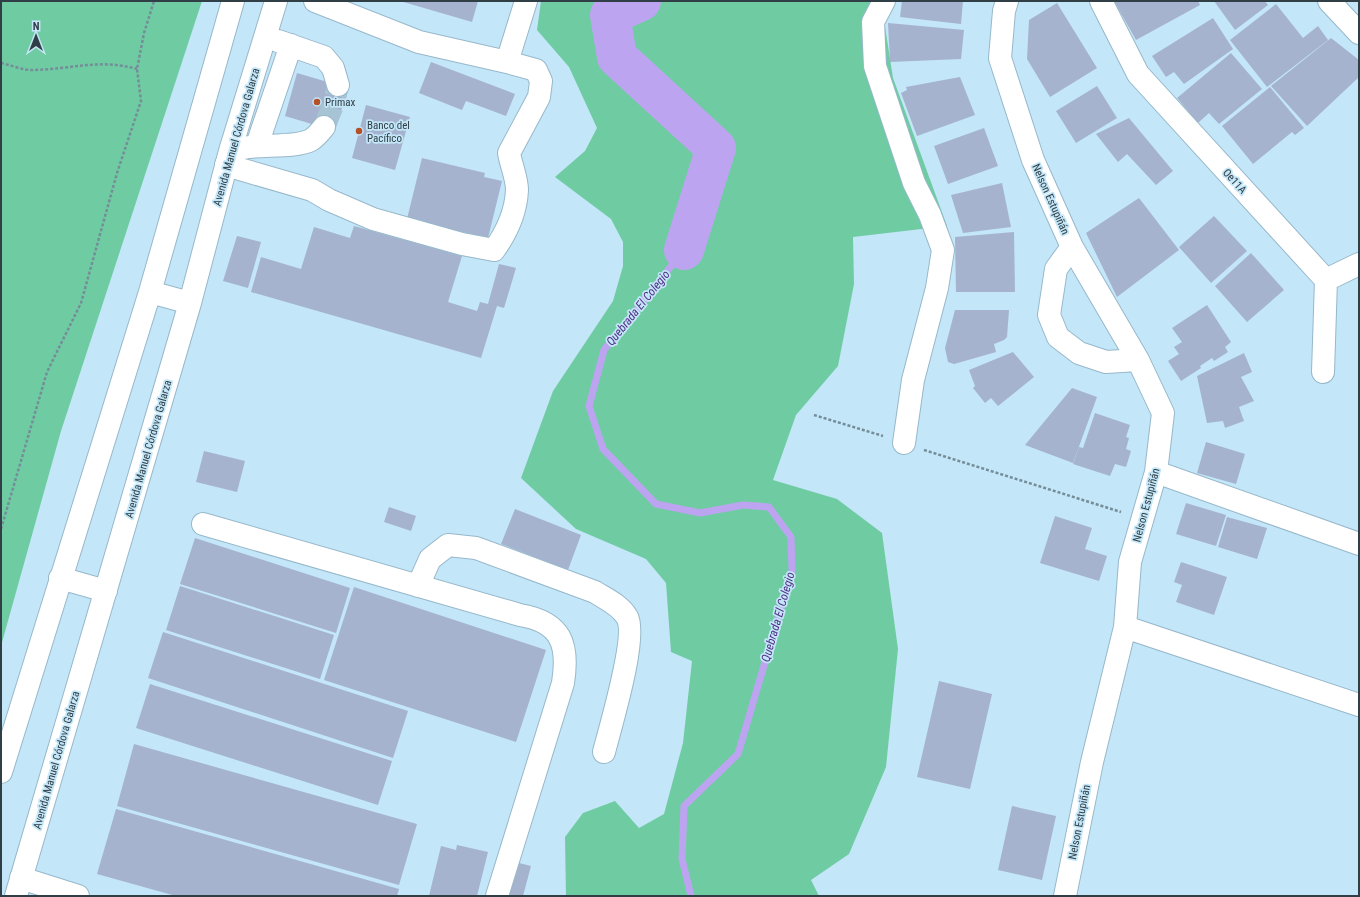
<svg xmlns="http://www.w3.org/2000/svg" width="1360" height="897" font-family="'Roboto Condensed',sans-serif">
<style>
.green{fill:#6fcca2}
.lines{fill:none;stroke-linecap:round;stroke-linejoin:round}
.stream{stroke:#bda4f1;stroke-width:7}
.river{stroke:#bda4f1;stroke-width:40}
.building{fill:#a5b3cf}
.minor-tunnel{stroke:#a6c4d4;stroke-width:22;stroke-dasharray:22 11;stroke-linecap:butt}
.minor-casing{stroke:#97b8ca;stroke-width:24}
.major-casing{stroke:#97b8ca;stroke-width:24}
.path{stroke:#758d99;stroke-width:2.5;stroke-dasharray:3 2;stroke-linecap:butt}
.minor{stroke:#fff;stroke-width:22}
.major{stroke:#fff;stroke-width:22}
.poi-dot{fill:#b65027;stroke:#c3e6f8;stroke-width:1.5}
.labels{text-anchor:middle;stroke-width:3.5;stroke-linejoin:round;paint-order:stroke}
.poi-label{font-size:11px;fill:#303e45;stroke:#c3e6f8;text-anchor:start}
.street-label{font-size:11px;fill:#303e45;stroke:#c3e6f8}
.water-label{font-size:12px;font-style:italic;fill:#512d85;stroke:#c3e6f8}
</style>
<rect width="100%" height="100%" fill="#c3e6f8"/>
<path class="green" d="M1,1H202L61,431L1,646Z
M541,1H881L893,78L947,226L853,237L854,284L838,366L796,415L773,480L837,499L882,533L898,649L886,767L849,854L811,880L819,896H566L565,837L583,813L615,801L639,828L664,814L683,743L692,661L671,652L666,583L646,559L576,529L521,478L553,391L613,301L623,266V242L611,219L555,177L585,151L597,128L569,67L537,30Z"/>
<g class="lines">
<path class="stream" d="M684,250L604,350L589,406L603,449L656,504L700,513L743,505L769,507L791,537L792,570L738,754L684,806L682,859L691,896"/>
<path class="river" d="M641,1L610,15L617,57L716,148L684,250"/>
</g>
<path class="building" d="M400,1H478L472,22Z
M902,1H963L961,24L900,17Z
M1114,1H1198L1200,5L1136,40Z
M1214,1H1265L1268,5L1235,30Z
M1057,3L1097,68L1050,97L1027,59L1029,20Z
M1276,4L1303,38L1318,26L1328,40L1267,87L1230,40Z
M1213,18L1233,49L1184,84L1174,72L1166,77L1152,56Z
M888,23L964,30L961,59L890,62Z
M1331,38L1359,60V77L1307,126L1271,86Z
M1231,53L1262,89L1219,124L1209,113L1198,123L1177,98Z
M431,62L515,94L506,116L466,101L462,110L419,93Z
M297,73L348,88L335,131L285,116Z
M960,77L975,115L917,136L901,93L907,90L906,87Z
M1097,86L1117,118L1076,143L1056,111Z
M1270,87L1304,128L1295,135L1292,132L1253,164L1222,126Z
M366,105L410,117L395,170L352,158Z
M1129,118L1173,171L1156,185L1127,154L1118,162L1096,134Z
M984,128L998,166L948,184L934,146Z
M422,158L485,173L484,177L502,181L488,238L407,219Z
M1002,183L1011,227L963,233L951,195Z
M1139,198L1179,250L1117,297L1086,233Z
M1214,216L1247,251L1211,283L1179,247Z
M354,226L462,256L448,302L477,311L480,302L488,304L499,264L516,268L504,308L497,306L481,358L251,292L261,257L301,269L314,227L350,238Z
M1014,232L1015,292H956L955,237Z
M237,236L261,242L248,288L223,281Z
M1251,253L1284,290L1247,322L1215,286Z
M1207,305L1231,342L1225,347L1228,352L1214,361L1212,358L1200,366L1201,368L1181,381L1168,361L1179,354L1174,347L1182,342L1172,328Z
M955,310H1009L1007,337L1004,340L994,344L996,352L954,364L948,362L945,348Z
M1013,352L1034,377L998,406L991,398L985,403L973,388L975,386L969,370Z
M1244,353L1252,372L1241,377L1254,401L1239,407L1244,421L1225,428L1223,421L1207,423L1197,376Z
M1072,388L1097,397L1073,463L1025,445Z
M1095,413L1130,425L1126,437L1129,438L1126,449L1131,451L1126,467L1115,464L1110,476L1073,464L1079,447L1083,448Z
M1206,442L1245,454L1236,484L1197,473Z
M204,451L245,461L237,492L196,482Z
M1186,503L1226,515L1216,546L1176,534Z
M389,507L416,516L411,531L384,522Z
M515,509L581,535L568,570L501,544Z
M1055,516L1092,528L1085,549L1107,556L1099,581L1040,563Z
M1227,517L1267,528L1257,559L1218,547Z
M195,538L350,588L336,633L180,584Z
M1181,562L1227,577L1214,615L1176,602L1182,585L1174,582Z
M180,586L334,635L320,679L166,630Z
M354,587L546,650L516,742L324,680Z
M163,632L408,711L393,758L148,678Z
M939,681L992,694L970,789L917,777Z
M150,684L392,761L378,805L136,728Z
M134,744L417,824L399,885L117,806Z
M1012,806L1056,816L1042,880L998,870Z
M116,809L399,889L397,896H176L97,874Z
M457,845L488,852L477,896H429L441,846L456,850Z
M511,861L531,866L523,896H503Z"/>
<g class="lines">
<path class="minor-tunnel" d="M324,127L334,103L338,85"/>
<defs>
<path id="minor" d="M884,1L873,22L875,66L914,183L930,215L943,250L937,288L913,380L904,443
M1007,1L1004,11L1000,58L1033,160L1072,247L1138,360L1163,413L1156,472L1130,562L1125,627L1092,762L1065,896
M1101,1L1138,74L1326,280L1323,372
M1329,1L1359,33
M278,41L324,57L333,68L338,85
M507,62L526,1
M257,145L291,45
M243,148C261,144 296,148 311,140C316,137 320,132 324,127
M226,165L312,190L329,200L373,219L462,244L494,250C507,232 516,212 517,190C517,178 511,165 509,153L539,97L541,81L536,70L507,62L419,42L315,1
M1072,247L1056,269L1049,315L1058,337L1079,353L1106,362L1138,360
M1326,280L1359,264
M1156,472L1359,544
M203,524L520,615C562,622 569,645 563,683L497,896
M418,586L430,559L448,545L476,548L595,592C606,599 620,605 627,617C638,636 610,728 604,752
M1125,627L1359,705
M21,878L78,896"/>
<path id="major" d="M150,292L190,303
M60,578L106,591
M1,772L150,292L233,1
M16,896L190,303L230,151L276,1"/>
</defs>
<use href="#minor" class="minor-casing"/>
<use href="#major" class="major-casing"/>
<path class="path" d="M1,63C11,65 22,70 31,70C69,70 99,58 137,69
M814,415L883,436
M924,450L1121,512
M1,529L47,372L81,303L117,173L141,101L137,69L144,33L154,1"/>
<use href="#minor" class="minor"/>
<use href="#major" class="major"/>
</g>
<g class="poi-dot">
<circle cx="317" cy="102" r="4"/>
<circle cx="359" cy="131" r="4"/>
</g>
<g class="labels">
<g class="poi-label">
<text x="325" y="106">Primax</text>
<text x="367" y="129">Banco del<tspan x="367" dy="13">Pacífico</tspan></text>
</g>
<g class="street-label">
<text transform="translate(236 137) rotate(-74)" y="4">Avenida Manuel Córdova Galarza</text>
<text transform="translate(1235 181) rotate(48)" y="4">Oe11A</text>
<text transform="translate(1051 199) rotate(66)" y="4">Nelson Estupiñán</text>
<text transform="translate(148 449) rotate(-74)" y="4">Avenida Manuel Córdova Galarza</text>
<text transform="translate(1146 505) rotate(-75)" y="4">Nelson Estupiñán</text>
<text transform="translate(56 760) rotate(-74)" y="4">Avenida Manuel Córdova Galarza</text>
<text transform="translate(1079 822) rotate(-79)" y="4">Nelson Estupiñán</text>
</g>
<g class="water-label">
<text transform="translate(638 308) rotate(-51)" y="4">Quebrada El Colegio</text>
<text transform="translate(778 617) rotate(-74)" y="4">Quebrada El Colegio</text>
</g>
</g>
<rect width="1360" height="897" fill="none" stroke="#303e45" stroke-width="4"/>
<g transform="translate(36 36)" stroke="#c3e6f8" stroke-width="3" paint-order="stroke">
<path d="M0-3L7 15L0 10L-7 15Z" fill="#303e45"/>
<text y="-6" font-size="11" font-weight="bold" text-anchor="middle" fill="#303e45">N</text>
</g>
</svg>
